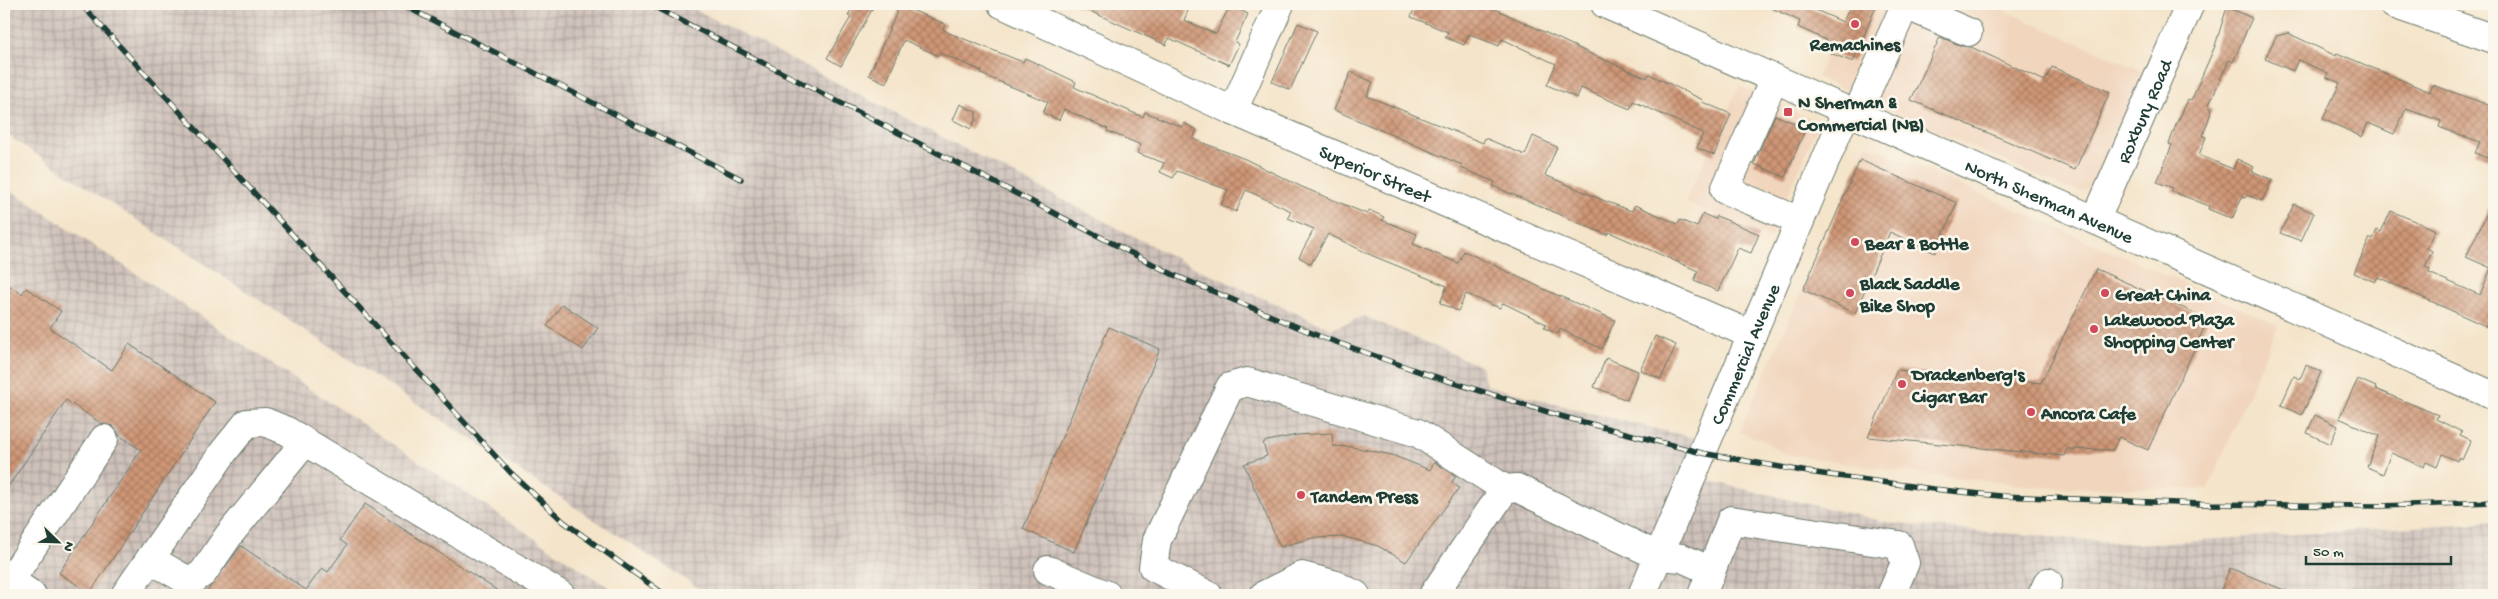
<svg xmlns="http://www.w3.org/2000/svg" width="2498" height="599" font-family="'Gochi Hand',sans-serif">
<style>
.built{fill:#f1d5bd}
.industrial{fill:url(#industrial-grid)}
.building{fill:url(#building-cross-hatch)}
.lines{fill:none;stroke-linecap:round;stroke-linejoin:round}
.minor-casing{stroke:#6a7768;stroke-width:30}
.major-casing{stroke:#6a7768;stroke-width:30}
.minor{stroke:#fff;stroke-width:28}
.major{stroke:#fff;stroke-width:28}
.rail-casing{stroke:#1f3d34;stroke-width:5.5}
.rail{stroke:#fbf7ec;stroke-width:4;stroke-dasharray:11;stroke-linecap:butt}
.poi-dot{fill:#d1495b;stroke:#fbf7ec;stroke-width:2}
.labels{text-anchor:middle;stroke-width:5;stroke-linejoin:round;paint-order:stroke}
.poi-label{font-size:19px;font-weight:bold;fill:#1f3d34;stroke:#fbf7ec;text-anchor:start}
.street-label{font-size:19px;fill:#1f3d34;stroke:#fbf7ec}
</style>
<defs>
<pattern id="industrial-grid" width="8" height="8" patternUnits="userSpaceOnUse" patternTransform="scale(1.25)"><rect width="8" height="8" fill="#cec1ba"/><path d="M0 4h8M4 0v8" fill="none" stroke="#a79e98"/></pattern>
<pattern id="building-cross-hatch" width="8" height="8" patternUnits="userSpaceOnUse" patternTransform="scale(1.25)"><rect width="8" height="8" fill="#cf9676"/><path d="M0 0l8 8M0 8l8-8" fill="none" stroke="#a77c62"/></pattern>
</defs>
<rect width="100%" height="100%" fill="#fbf7ec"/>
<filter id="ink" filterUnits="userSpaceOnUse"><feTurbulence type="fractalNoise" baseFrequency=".02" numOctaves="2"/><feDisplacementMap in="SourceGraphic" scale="10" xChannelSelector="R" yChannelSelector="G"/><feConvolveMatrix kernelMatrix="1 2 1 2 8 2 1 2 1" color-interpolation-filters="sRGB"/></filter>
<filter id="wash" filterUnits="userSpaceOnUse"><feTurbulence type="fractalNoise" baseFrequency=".0096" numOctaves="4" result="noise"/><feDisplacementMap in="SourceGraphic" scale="20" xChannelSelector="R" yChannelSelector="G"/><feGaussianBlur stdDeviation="1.12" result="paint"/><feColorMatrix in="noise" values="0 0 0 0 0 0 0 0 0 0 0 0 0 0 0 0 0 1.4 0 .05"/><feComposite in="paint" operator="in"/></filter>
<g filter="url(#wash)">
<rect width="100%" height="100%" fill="#f4e4c9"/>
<path class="built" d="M1847,4H1989L2144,72L2095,182L2091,187L2080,191L2065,188L1817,77Z
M1739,86L1810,119L1817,127L1770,237L1685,202Z
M1867,144L2278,325L2208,489L2044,487L1895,471L1785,454L1763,440L1739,432Z"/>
<path class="industrial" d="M4,4H685L1187,264L1332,329L1364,316L1481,366L1486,385L1582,411L1707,441L1692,477L1895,524L2136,544L2494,522V595H709L4,133Z
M4,186L620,595H32L4,576Z"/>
<g id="blocks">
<path class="building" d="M854,4H875L841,66L827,58L851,17L848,16Z
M1074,4H1191L1184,20L1216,34L1230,5L1248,14L1235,42L1239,44L1229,65L1169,38L1166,45Z
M1416,4H1485L1593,55L1647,78L1649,74L1703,100L1702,102L1731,114L1714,155L1697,148L1703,133L1633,101L1630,109L1581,88L1577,98L1547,85L1556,64L1502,39L1499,46L1469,34L1464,45L1445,37L1448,32L1411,17Z
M1762,4H1802L1843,22L1851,4H1877L1853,62L1830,53L1834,44L1798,27L1800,21Z
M900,5L945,24L943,29L949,33L1023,62L1025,58L1076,82L1074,87L1143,117L1145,112L1182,127L1184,123L1197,130L1193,139L1245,159L1302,187L1367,214L1369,210L1384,217L1382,220L1417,234L1413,244L1458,263L1464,251L1550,292L1615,320L1602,349L1560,329L1558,334L1544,328L1546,324L1503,303L1500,308L1466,294L1458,311L1440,303L1447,286L1373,256L1328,234L1311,264L1299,257L1314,229L1288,218L1291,211L1246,190L1236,212L1221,205L1228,190L1177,171L1173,178L1160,172L1164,163L1137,153L1141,145L1107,131L1108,129L1064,109L1059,120L1043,113L1048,102L981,74L982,71L940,53L939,56L904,40L886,83L869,75Z
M2227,7L2252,18L2233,62L2229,60L2208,107L2212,109L2203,136L2206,137L2199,155L2233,169L2237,159L2254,167L2252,171L2272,180L2262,201L2247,195L2245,198L2242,197L2232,219L2208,209L2209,206L2171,191L2173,188L2157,182L2172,145L2169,144L2176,125L2188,100L2191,101L2215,46Z
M1298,23L1317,31L1290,90L1272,82Z
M2288,33L2336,56L2337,53L2430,92L2433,85L2494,107V161L2475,153L2480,142L2439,127L2441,121L2406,109L2394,134L2368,123L2362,137L2323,119L2340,83L2326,77L2328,73L2298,60L2293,71L2265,59L2276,36Z
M1940,37L1962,46L1971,47L2045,81L2052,67L2110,92L2075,170L1911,100Z
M1351,72L1373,82L1367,96L1483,143L1485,138L1525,155L1533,136L1557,147L1545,175L1605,201L1632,211L1635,205L1678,224L1680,220L1697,227L1703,214L1715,219L1716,216L1724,219L1759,234L1751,253L1738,248L1718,291L1694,281L1698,271L1609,232L1607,235L1493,186L1495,182L1461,168L1462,165L1334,110Z
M960,104L976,112V118L971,129L953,120Z
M1775,115L1806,128L1785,177L1754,164Z
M1860,160L1957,203L1935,253L1890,232L1855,313L1803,290Z
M2494,198V330L2378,277L2375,282L2354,273L2370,238L2373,239L2377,230L2381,232L2391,211L2436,230L2427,248L2432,251L2425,267L2430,269L2429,273L2480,295L2491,268L2466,257Z
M2294,204L2314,213L2301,241L2280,233Z
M2096,269L2208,319L2148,450L2119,437L2113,450L2067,449L2064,456L1868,437L1897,370L2041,383Z
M4,282L22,294L26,288L61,311L50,328L112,370L129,344L215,402L90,593L59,573L141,450L119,435L113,426L102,424L66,400L4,493Z
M562,304L598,328L583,350L547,326Z
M1109,327L1160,349L1074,552L1023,529Z
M1655,336L1676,345L1661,379L1640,370Z
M1606,358L1638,371L1627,400L1594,387Z
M2306,365L2321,372L2302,415L2281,405L2294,376L2300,379Z
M2358,379L2376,387L2375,389L2438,415L2436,419L2462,432L2460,435L2471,440L2462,460L2458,458L2457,461L2442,454L2437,467L2426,462L2424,467L2391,453L2383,474L2367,467L2379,436L2339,418Z
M2315,415L2338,426L2330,444L2307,433Z
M1332,433L1333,446L1353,447L1392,455L1430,470L1434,462L1456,476L1452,482L1459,488L1406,562L1378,546L1345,537L1312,538L1280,547L1244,464L1267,456L1263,443L1267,441L1297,435Z
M365,504L504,595H204L241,546L306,590L322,568L328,572L347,545L340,540Z
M2230,568L2296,595H2219Z"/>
</g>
</g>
<g filter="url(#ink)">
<use href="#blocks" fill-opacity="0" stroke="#6a7768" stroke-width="1"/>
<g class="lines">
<defs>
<g id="minor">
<path id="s1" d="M1002,4L1233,111L1752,335"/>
<path id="s2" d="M1605,4L2494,396"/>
<path d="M2393,4L2494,39"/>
<path d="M1774,79L1725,190L1800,221"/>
<path d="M1233,111L1280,4"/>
<path d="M1856,116L1905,5L1968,32"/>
<path id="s3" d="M2096,219L2190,4"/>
<path d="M150,559L190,582L203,573L229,535L305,442"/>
<path d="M1048,570L1107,595"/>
<path d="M10,581L104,439"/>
<path d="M125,595L225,450L247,423L265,422L287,431L561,595"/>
<path d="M1208,595L1153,567L1157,540L1230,387L1247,382L1418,433L1505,489L1517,488L1658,556L1682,558L1711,571"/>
<path d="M1264,595L1302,576L1333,584L1356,595"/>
<path d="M1433,595L1505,489"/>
<path id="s4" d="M1642,595L1846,112"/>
<path d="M1702,595L1731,520L1899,545L1905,563L1891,595"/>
<path d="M2042,595L2048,582"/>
</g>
<path id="major" d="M4,576L32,595"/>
</defs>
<use href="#minor" class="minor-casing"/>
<use href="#major" class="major-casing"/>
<use href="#minor" class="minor"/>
<use href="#major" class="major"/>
<defs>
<path id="rail" d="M81,4L510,472L564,522L665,595
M401,4L741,179
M649,4L1174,275L1319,336L1423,373L1564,417L1702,453L1808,472L1933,489L2000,496L2202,504L2380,506L2494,502"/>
</defs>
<use href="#rail" class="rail-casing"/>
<use href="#rail" class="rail"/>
</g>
</g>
<g class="poi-dot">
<circle cx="1855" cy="24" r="5"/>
<rect x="1783" y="107" width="10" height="10" rx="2.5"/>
<circle cx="1855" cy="242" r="5"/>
<circle cx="1850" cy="293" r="5"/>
<circle cx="2105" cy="293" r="5"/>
<circle cx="2094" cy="329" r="5"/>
<circle cx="1902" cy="384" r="5"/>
<circle cx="2031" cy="412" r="5"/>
<circle cx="1301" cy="495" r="5"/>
</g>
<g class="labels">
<g class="poi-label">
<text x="1855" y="50" text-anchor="middle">Remachines</text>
<text x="1798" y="108">N Sherman &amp;<tspan x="1798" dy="22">Commercial (NB)</tspan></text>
<text x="1865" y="249">Bear &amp; Bottle</text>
<text x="1860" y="289">Black Saddle<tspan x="1860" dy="22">Bike Shop</tspan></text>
<text x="2115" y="300">Great China</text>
<text x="2104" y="325">Lakewood Plaza<tspan x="2104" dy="22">Shopping Center</tspan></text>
<text x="1912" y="380">Drackenberg's<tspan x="1912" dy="22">Cigar Bar</tspan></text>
<text x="2041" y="419">Ancora Cafe</text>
<text x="1311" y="502">Tandem Press</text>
</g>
<g class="street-label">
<text dy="7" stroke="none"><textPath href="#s3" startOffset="118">Roxbury Road</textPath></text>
<text dy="7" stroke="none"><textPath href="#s1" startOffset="410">Superior Street</textPath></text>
<text dy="7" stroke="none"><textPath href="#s2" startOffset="486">North Sherman Avenue</textPath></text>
<text dy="7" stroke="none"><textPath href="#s4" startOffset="262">Commercial Avenue</textPath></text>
</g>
</g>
<rect width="2498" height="599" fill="none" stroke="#fbf7ec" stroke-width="20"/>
<g transform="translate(58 542) rotate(113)" stroke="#fbf7ec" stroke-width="4" paint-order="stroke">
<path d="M0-4L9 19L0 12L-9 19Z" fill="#1f3d34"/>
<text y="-8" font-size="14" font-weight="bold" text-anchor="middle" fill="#1f3d34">N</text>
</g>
<path d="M2306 556v8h145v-8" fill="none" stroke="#1f3d34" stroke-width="2.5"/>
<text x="2313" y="556" font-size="15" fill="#1f3d34" stroke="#fbf7ec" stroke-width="4" paint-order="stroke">50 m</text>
</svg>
